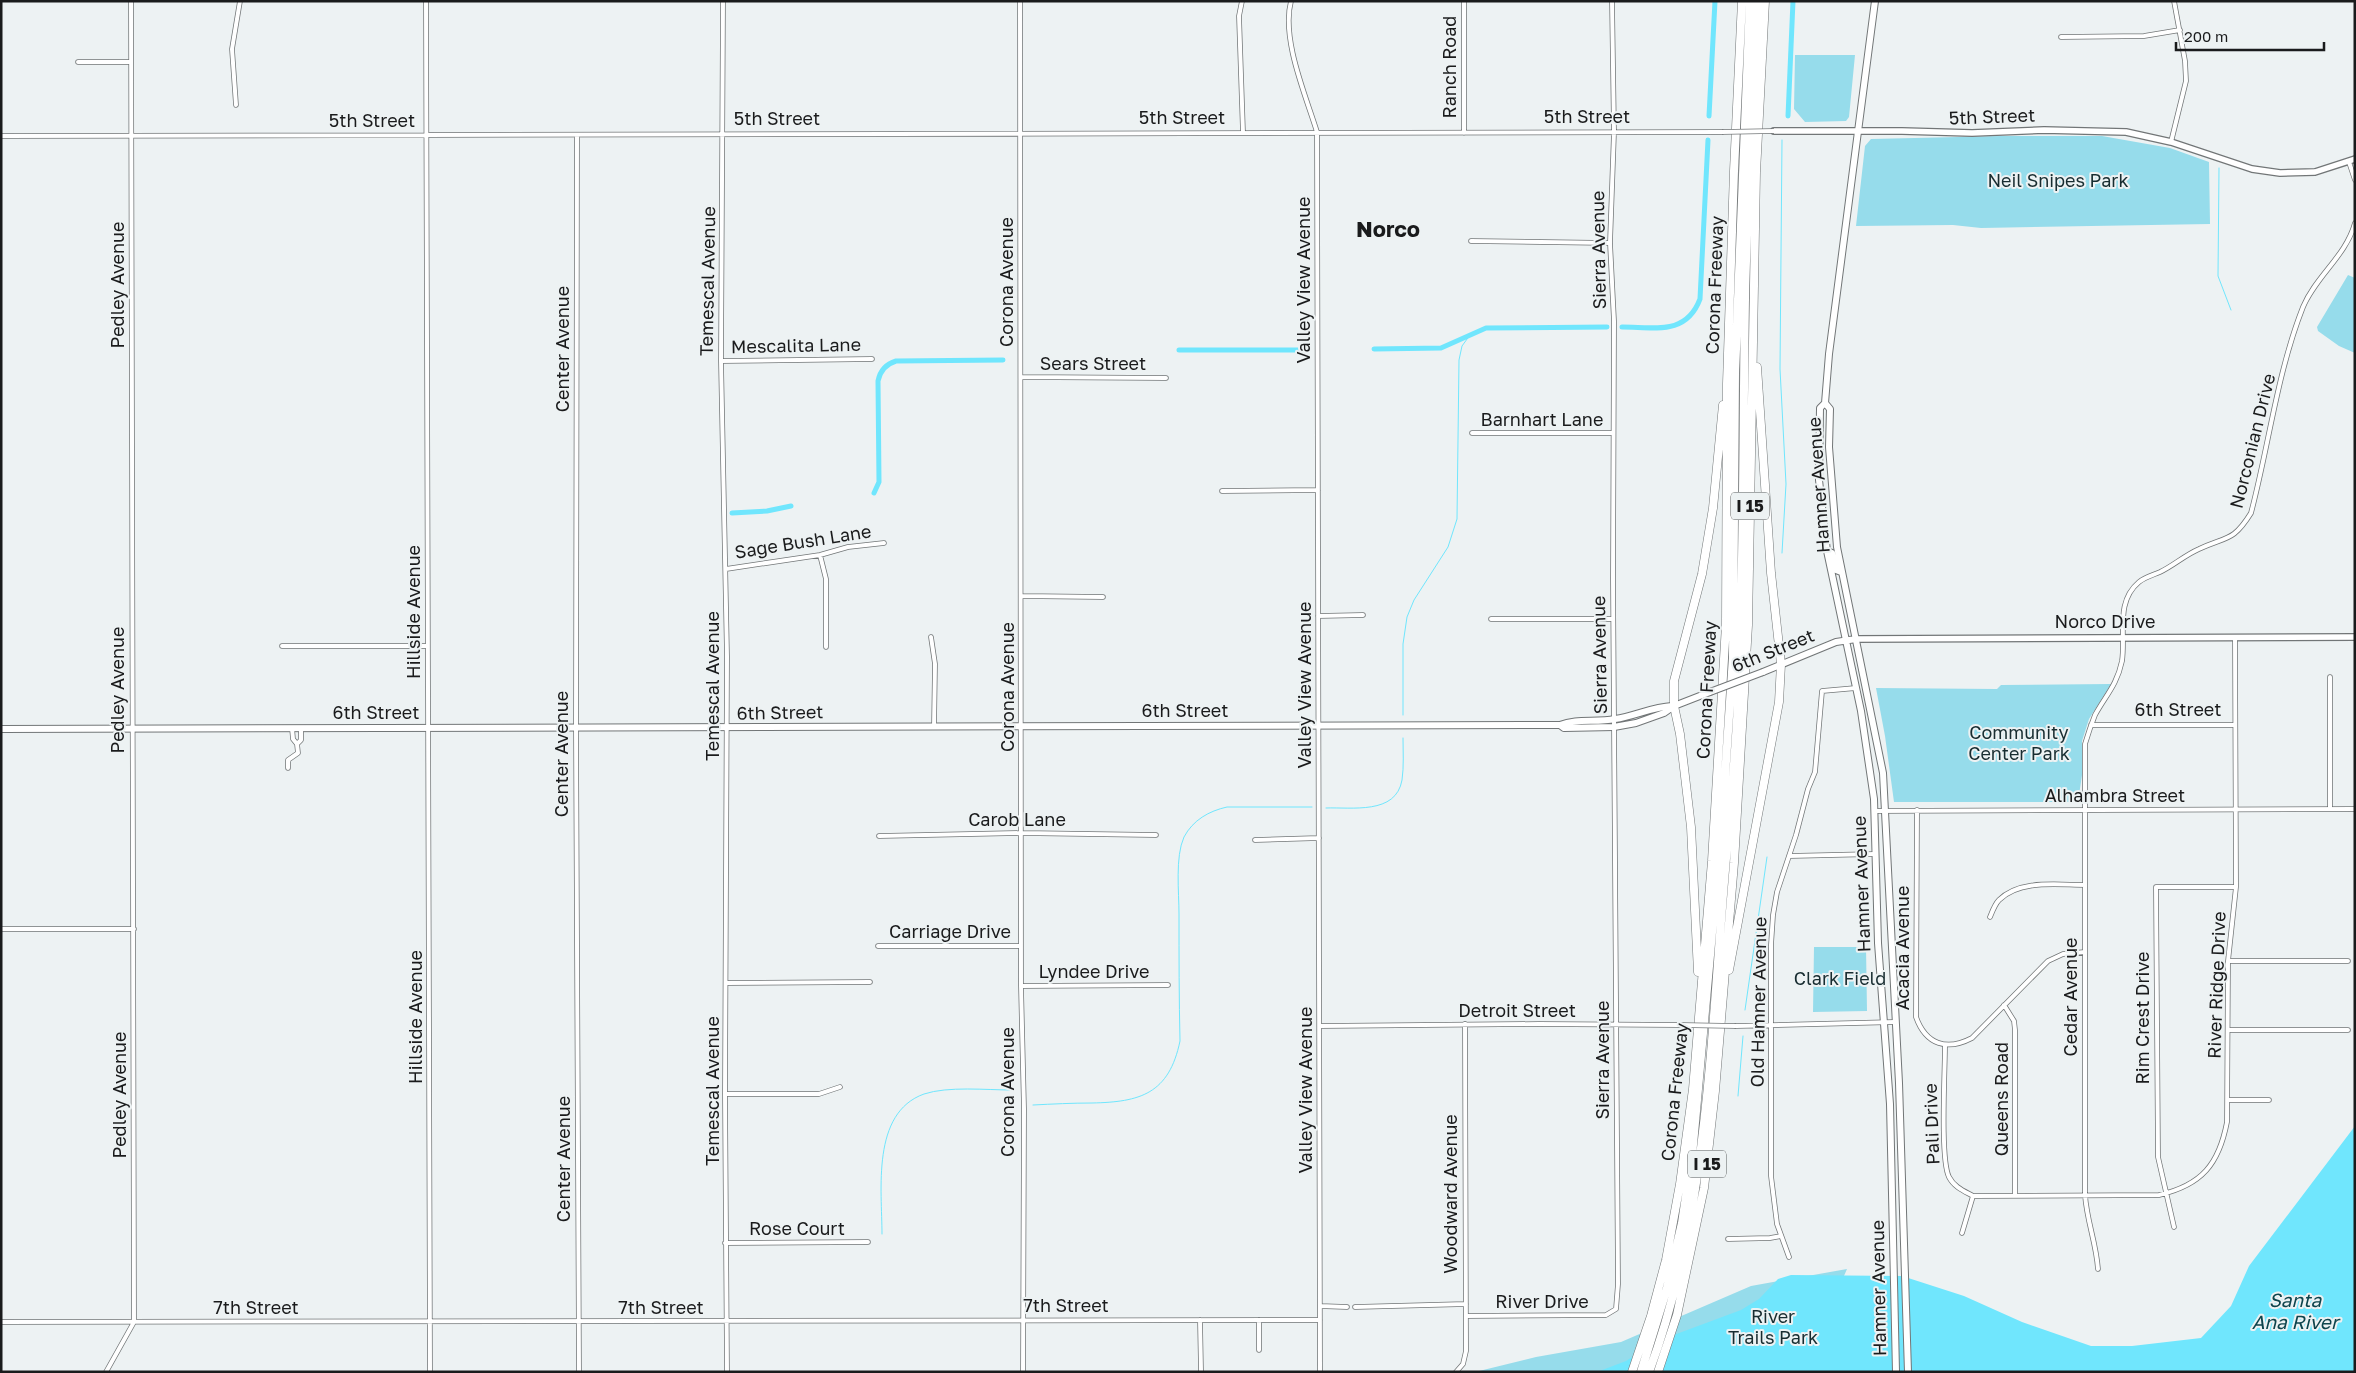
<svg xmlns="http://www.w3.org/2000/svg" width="2356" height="1373" font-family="'Golos Text',sans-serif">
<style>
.green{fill:#96dceb}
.water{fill:#70e6fd}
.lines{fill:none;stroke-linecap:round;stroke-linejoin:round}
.stream{stroke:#70e6fd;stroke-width:1}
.canal{stroke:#70e6fd;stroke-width:5}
.street-casing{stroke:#727677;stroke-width:5.5}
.secondary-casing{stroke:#727677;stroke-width:8}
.primary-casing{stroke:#727677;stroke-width:8}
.highway-casing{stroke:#727677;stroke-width:9}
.street{stroke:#fff;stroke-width:4}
.secondary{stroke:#fff;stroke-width:5.5}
.primary{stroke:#fff;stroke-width:6}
.highway{stroke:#fff;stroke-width:8}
.street-bridge-casing{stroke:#727677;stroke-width:5.5;stroke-linecap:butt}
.primary-bridge-casing{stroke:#727677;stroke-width:8;stroke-linecap:butt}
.street-bridge{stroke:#fff;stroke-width:4}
.primary-bridge{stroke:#fff;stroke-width:6}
.labels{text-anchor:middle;stroke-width:4;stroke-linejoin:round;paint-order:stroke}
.shield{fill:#edf2f3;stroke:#595c5c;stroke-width:1}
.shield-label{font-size:16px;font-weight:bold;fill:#1a1b1c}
.street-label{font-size:18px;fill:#1a1b1c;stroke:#edf2f3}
.park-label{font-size:18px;fill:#182d31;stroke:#edf2f3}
.water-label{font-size:19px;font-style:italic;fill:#0d444d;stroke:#edf2f3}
.district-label{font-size:22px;font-weight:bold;fill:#1a1b1c;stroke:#edf2f3}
</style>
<rect width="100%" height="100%" fill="#edf2f3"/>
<path class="green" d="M1795,55H1855L1849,117L1846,121L1805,122L1794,109Z
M2001,136H2102L2170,148L2209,162L2210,224L1981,228L1953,225L1856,226L1865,146L1871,139Z
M2348,275L2355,278V353L2339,346L2318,331L2317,327Z
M2111,684L2089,719L2082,741V775L2078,802H1894L1885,736L1876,688L1997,689L2001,685Z
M1814,947H1866L1867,1011L1813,1012Z
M1847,1269L1802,1372H1475L1536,1357L1621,1342L1751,1286Z"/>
<path class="water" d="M2355,1126V1372H1597L1626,1361L1655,1342L1741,1310L1759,1299L1778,1279L1791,1275L1902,1276L1964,1296L2022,1322L2091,1346H2132L2201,1338L2231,1306L2249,1266Z"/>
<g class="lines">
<path class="stream" d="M2219,168L2218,276L2231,310
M1782,553L1786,484L1780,369L1782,140
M1403,715V644L1407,617L1414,600L1448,547L1457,519L1459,360L1462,346L1470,335
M1326,808C1352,807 1396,815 1402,780C1404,767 1403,751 1403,738
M1745,1010L1767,857
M1738,1096L1743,1036
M1033,1105C1053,1104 1072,1103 1092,1103C1140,1102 1169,1094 1180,1041C1179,999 1179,956 1179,914C1179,892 1175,857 1184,837C1193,820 1209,811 1227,807H1312
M882,1234C882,1190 871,1113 924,1094C948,1086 986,1090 1012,1090"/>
<path class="canal" d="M1709,116L1715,1
M1788,116L1793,1
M1622,327C1654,327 1686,336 1700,299L1708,140
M1374,349L1441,348L1486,328L1607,327
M1179,350H1308
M874,493L879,482L878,381C880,371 886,364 896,361L1003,360
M732,513L767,511L791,506"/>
<defs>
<path id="street" d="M426,1L430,1372
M723,1L721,361L727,656L725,1094L727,1372
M1020,1L1021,986L1024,1109L1023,1372
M1242,1L1239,16L1243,133
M1291,1C1281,39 1306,96 1317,132L1320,1372
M1464,1V133
M2061,37L2144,36L2180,30
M78,62H131
M236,105L232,49L240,1
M1,136L1722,132
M577,136L576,727L579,1372
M2171,142L2186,81L2185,61L2174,1
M2349,162L2355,180
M1471,241L1610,243
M721,361L872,359
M1021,377L1166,378
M1472,433H1612
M1222,491L1318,490
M820,555L826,579V647
M726,569L820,555L848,547L884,543
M1022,596L1103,597
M1318,616L1363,615
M1491,619H1613
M931,637L935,664L934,727
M282,646H427
M2091,725H2235
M292,728L293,739L297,744L301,740V728
M288,768V760L298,753L297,744
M2330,809V677
M1917,810L1916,1017C1926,1045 1947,1051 1972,1038L2048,961L2063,954L2085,952
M1875,811L2355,809
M879,836L1022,833L1156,835
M1255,840L1319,838
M1789,856L1875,854
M1990,917C1992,912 1995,904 1999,900C2020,879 2058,885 2085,885
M1,929H134
M878,946H1021
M2228,961H2348
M727,983L870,982
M1021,986L1168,985
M2004,1005L2014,1021L2015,1030V1195
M1320,1026L1539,1024L1680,1025
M1736,1026L1895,1022
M2228,1030H2348
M1945,1045C1945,1071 1940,1159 1949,1177C1954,1187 1964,1191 1973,1196L2159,1195C2202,1185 2219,1164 2227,1122L2228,961L2236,887L2235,637
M725,1094H819L840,1087
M2228,1100H2269
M2174,1227L2158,1157L2156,887H2236
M1962,1233L1973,1196
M1728,1239L1770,1238L1781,1236
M725,1243L868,1242
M1789,1257L1777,1224L1771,1176V945L1773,915L1777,892L1796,835L1808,789L1815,772L1822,691L1856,688
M2098,1269C2096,1242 2087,1222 2085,1195V744C2088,734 2091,725 2095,715C2106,695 2117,685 2122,661C2126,634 2115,602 2139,582C2145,577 2153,575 2160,572C2173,566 2185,555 2199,549C2227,536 2233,542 2251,513C2269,445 2277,373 2303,307C2316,276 2346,256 2355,223
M1320,1306L1347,1307
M1355,1307L1466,1304
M1466,1316L1606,1315L1616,1309L1618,1284L1613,579L1614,321L1610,243L1614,132L1612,1
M1200,1320L1201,1371
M1259,1320V1350
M1,1322L1320,1320
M106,1372L134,1322L131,1
M1456,1372L1463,1364L1466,1351L1465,1024"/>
<path id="secondary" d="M1774,131H1902L1972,133L2044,130L2126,132L2171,142L2252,169L2280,173L2315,172L2355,159
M1856,639L2355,637"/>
<path id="primary" d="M1875,1L1829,354L1825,403L1820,408L1819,480L1827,551L1861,711L1874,799L1878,943L1890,1104L1896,1372
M1825,403L1830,409L1829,447L1837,547L1883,773L1899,1083L1908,1372
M1827,551L1832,553L1836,570L1841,572
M1763,672L1836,642L1856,639
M1560,725C1577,718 1596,723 1615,719C1635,716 1652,707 1672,706
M1,729L1546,725H1560L1564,728L1614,727L1636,723L1664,713L1674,706L1710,692"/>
<path id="highway" d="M1729,970L1779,702L1781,664L1771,573L1757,367
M1698,972L1691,827L1680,734L1674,706V681L1702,574L1713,508L1723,405
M1632,1372L1651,1316L1666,1260L1680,1184L1693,1089L1712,861L1726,625L1727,384L1734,171L1742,1
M1641,1372L1667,1288L1682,1223L1692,1156L1722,821L1733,657L1735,374L1750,1
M1649,1372C1704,1224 1710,1064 1722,908C1727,839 1735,770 1738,701C1744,567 1743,433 1745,299C1747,200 1753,100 1758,1
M1658,1372L1677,1315L1704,1188L1715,1091L1734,863L1748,625L1756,172L1765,1"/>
</defs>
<use href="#street" class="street-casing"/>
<use href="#secondary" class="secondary-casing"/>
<use href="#primary" class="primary-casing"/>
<use href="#highway" class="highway-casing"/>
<use href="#street" class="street"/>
<use href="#secondary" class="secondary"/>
<use href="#primary" class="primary"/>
<use href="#highway" class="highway"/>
<defs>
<path id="street-bridge" d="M1722,132L1774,131
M1680,1025L1736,1026"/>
<path id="primary-bridge" d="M1710,692L1763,672"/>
</defs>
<use href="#street-bridge" class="street-bridge-casing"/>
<use href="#primary-bridge" class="primary-bridge-casing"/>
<use href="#street-bridge" class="street-bridge"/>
<use href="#primary-bridge" class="primary-bridge"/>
</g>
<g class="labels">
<g class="shield">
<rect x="1731" y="492.5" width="38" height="27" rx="4"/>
<rect x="1688" y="1150.5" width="38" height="27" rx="4"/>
</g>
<g class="shield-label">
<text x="1750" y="512">I 15</text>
<text x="1707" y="1170">I 15</text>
</g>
<g class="street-label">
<text transform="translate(1450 67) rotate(-90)" y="6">Ranch Road</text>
<text x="1587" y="123">5th Street</text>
<text transform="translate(1992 117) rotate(-2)" y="6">5th Street</text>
<text x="1182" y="124">5th Street</text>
<text x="777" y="125">5th Street</text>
<text x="372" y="127">5th Street</text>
<text transform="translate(1599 250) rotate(-91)" y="6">Sierra Avenue</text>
<text transform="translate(1304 280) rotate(-90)" y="6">Valley View Avenue</text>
<text transform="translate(708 281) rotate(-89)" y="6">Temescal Avenue</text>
<text transform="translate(1007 282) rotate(-90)" y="6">Corona Avenue</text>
<text transform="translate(118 285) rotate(-90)" y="6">Pedley Avenue</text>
<text transform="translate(1715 285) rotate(-88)" y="6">Corona Freeway</text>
<text transform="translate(796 346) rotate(-1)" y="6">Mescalita Lane</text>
<text transform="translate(563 349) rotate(-90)" y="6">Center Avenue</text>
<text x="1093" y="370">Sears Street</text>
<text x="1542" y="426">Barnhart Lane</text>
<text transform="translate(2253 441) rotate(-76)" y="6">Norconian Drive</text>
<text transform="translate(1819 485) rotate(-94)" y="6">Hamner Avenue</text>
<text transform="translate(803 542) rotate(-9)" y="6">Sage Bush Lane</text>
<text transform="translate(414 612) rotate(-90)" y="6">Hillside Avenue</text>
<text x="2105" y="628">Norco Drive</text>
<text transform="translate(1773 651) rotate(-22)" y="6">6th Street</text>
<text transform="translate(1600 655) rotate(-91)" y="6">Sierra Avenue</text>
<text transform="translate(1305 685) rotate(-90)" y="6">Valley View Avenue</text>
<text transform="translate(713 686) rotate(-90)" y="6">Temescal Avenue</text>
<text transform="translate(1008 687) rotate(-90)" y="6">Corona Avenue</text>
<text transform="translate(118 690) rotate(-90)" y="6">Pedley Avenue</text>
<text transform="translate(1707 690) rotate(-87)" y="6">Corona Freeway</text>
<text x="2178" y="716">6th Street</text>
<text x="1185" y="717">6th Street</text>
<text x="376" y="719">6th Street</text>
<text transform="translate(780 713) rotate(-1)" y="6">6th Street</text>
<text transform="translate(562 754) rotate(-90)" y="6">Center Avenue</text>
<text x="2115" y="802">Alhambra Street</text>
<text x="1017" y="826">Carob Lane</text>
<text transform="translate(1862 884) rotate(-92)" y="6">Hamner Avenue</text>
<text x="950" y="938">Carriage Drive</text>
<text transform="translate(1903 948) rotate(-90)" y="6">Acacia Avenue</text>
<text x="1094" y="978">Lyndee Drive</text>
<text transform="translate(2217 985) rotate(-88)" y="6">River Ridge Drive</text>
<text transform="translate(2071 997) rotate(-90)" y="6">Cedar Avenue</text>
<text transform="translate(1759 1002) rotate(-89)" y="6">Old Hamner Avenue</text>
<text x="1517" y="1017">Detroit Street</text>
<text transform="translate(416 1017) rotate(-90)" y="6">Hillside Avenue</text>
<text transform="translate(2143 1018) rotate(-90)" y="6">Rim Crest Drive</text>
<text transform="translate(1603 1060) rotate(-90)" y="6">Sierra Avenue</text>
<text transform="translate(1306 1090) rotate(-90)" y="6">Valley View Avenue</text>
<text transform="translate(713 1091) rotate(-90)" y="6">Temescal Avenue</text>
<text transform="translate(1008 1092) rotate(-90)" y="6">Corona Avenue</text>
<text transform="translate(1675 1092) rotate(-84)" y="6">Corona Freeway</text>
<text transform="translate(120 1095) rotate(-90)" y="6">Pedley Avenue</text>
<text transform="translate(2002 1099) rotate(-90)" y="6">Queens Road</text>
<text transform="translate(1932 1124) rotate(-92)" y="6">Pali Drive</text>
<text transform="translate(564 1159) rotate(-90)" y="6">Center Avenue</text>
<text transform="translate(1451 1194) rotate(-90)" y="6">Woodward Avenue</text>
<text x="797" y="1235">Rose Court</text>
<text transform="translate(1879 1288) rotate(-91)" y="6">Hamner Avenue</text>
<text x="1542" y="1308">River Drive</text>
<text x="1066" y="1312">7th Street</text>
<text x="256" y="1314">7th Street</text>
<text x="661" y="1314">7th Street</text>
</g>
<g class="park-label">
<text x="2058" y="187">Neil Snipes Park</text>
<text x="2019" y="739">Community<tspan x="2019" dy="21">Center Park</tspan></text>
<text x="1840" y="985">Clark Field</text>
<text x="1773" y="1323">River<tspan x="1773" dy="21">Trails Park</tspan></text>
</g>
<g class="water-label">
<text x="2295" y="1307">Santa<tspan x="2295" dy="22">Ana River</tspan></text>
</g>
<g class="district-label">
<text x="1388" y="237">Norco</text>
</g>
</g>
<rect width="2356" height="1373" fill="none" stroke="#1a1b1c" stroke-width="5"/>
<path d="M2176 42v8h148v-8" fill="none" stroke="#1a1b1c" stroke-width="2.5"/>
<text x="2184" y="42" font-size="15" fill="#1a1b1c" stroke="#edf2f3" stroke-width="4" paint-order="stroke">200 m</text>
</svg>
